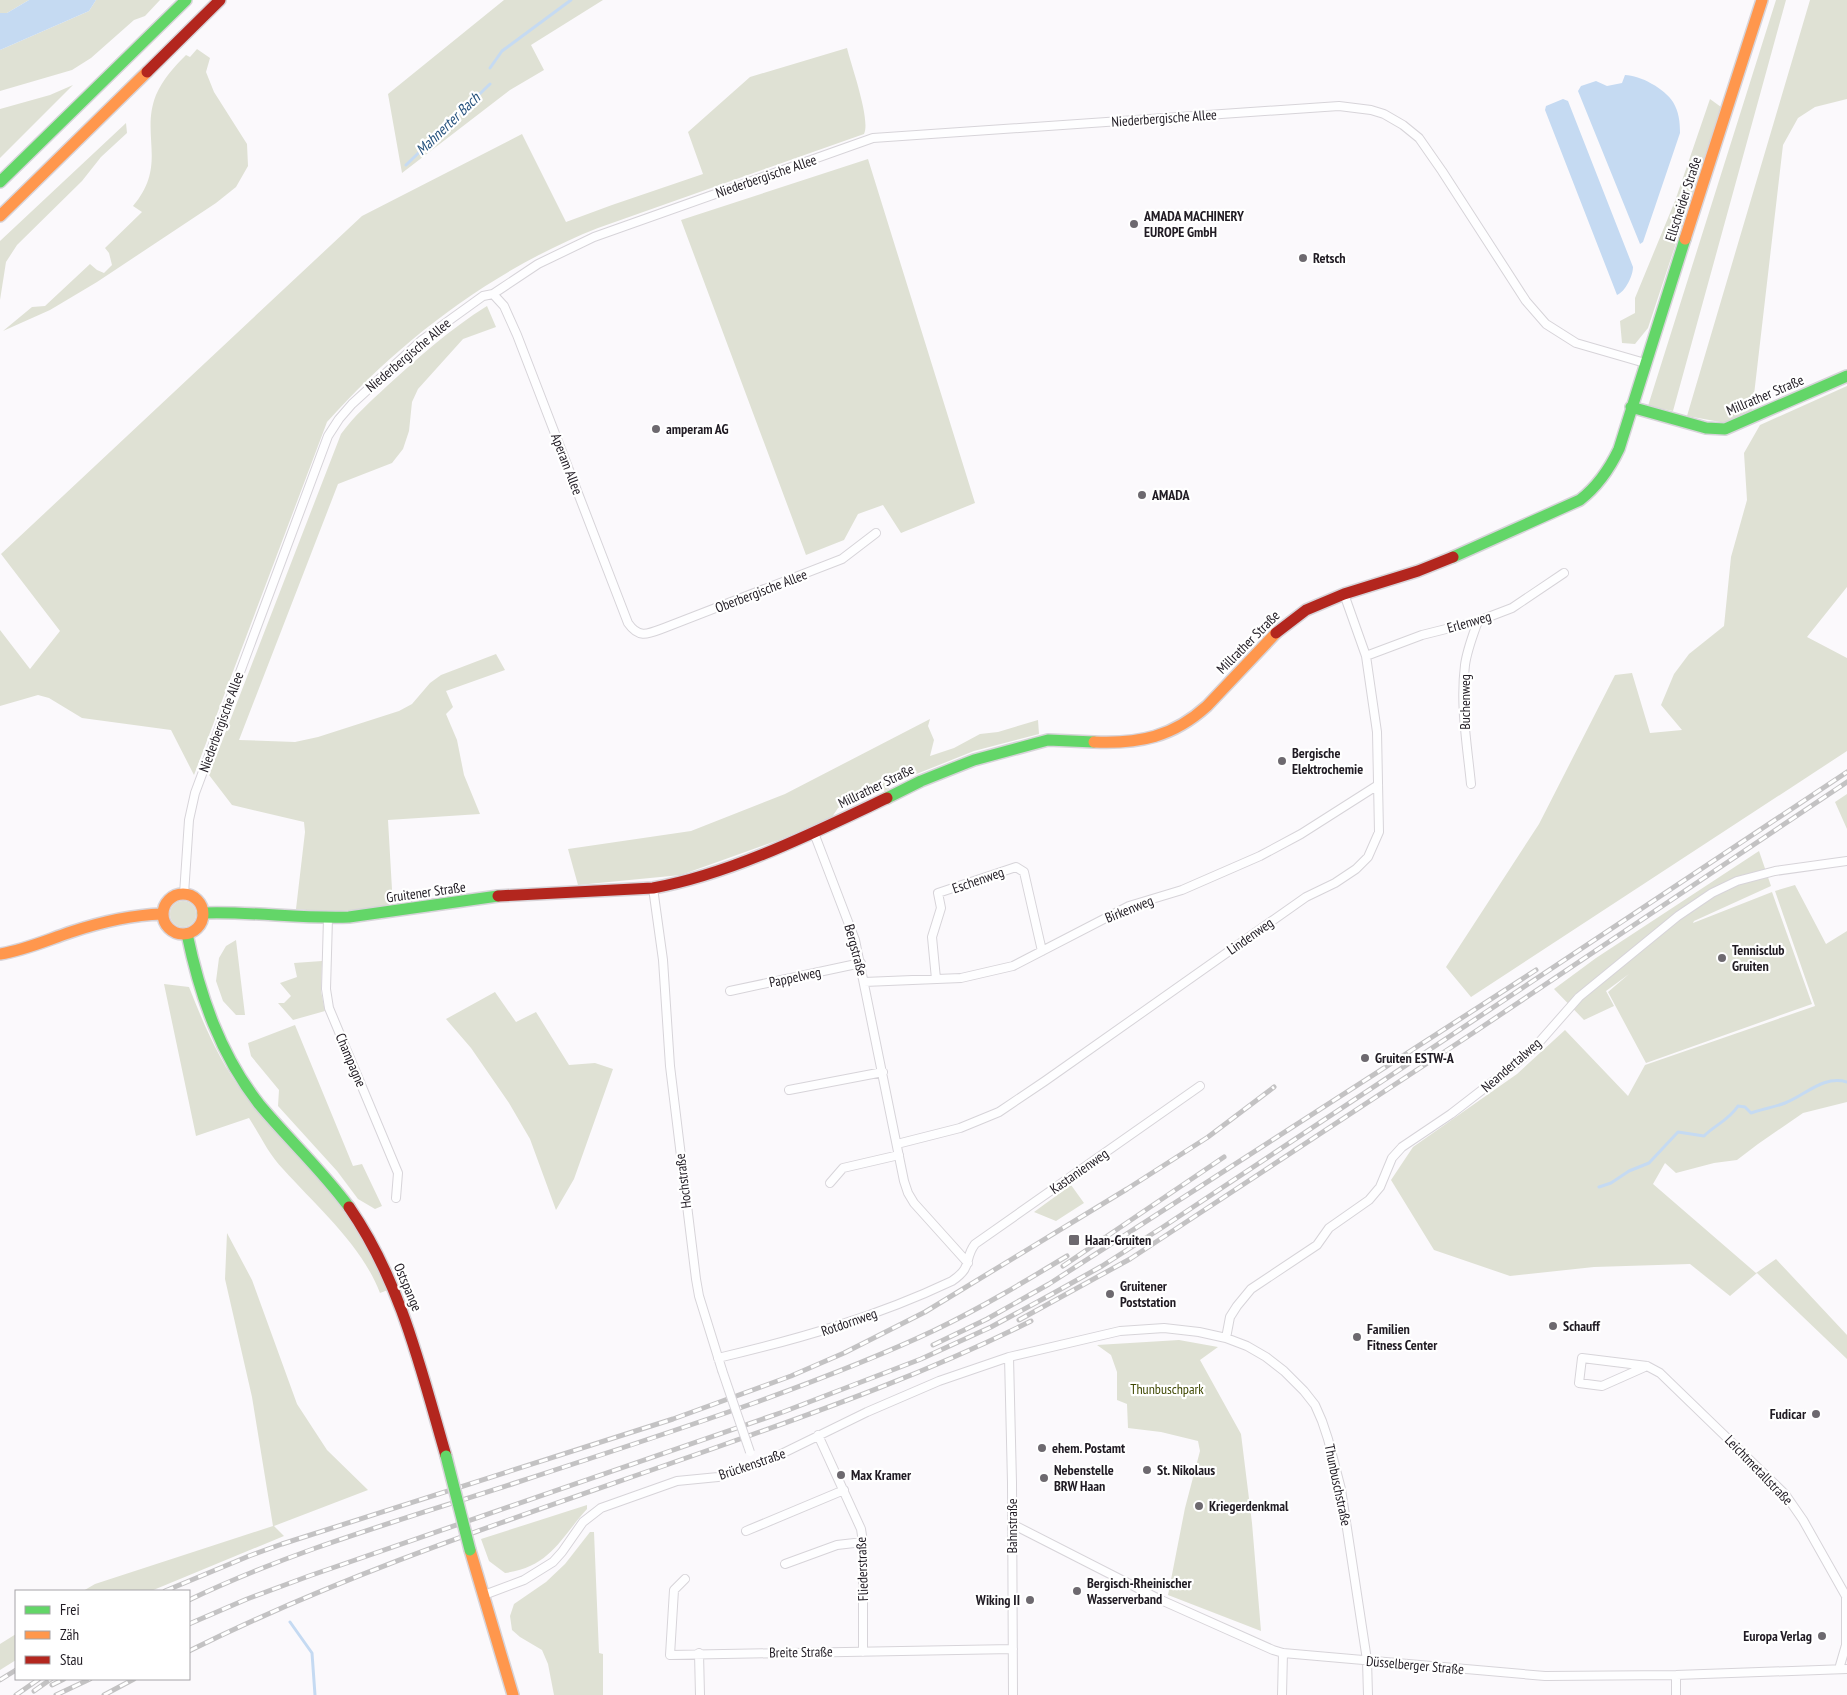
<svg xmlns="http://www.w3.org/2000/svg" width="1847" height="1695" font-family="'PT Sans Narrow',sans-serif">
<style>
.green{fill:#dfe1d4}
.water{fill:#c5daf2}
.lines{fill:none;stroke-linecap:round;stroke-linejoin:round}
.stream{stroke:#c5daf2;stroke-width:3}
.street-casing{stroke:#d7d4d9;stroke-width:10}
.fast-casing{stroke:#d7d4d9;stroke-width:14}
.slow-casing{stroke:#d7d4d9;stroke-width:14}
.jam-casing{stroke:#d7d4d9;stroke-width:14}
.street{stroke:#fefeff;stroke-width:8}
.fast{stroke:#63d668;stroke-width:11}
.slow{stroke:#ff974d;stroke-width:11}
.jam{stroke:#b3261e;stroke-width:11}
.rail-casing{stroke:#c3c2c3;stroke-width:5}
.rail{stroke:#fff;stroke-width:3;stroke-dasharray:9;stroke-linecap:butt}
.street-bridge-casing{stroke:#d7d4d9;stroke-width:10;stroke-linecap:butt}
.fast-bridge-casing{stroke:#d7d4d9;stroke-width:14;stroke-linecap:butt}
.street-bridge{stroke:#fefeff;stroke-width:8}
.fast-bridge{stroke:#63d668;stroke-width:11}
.poi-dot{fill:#6d696f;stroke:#fff;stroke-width:2}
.labels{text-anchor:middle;stroke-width:4.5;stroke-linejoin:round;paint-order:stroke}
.street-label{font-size:14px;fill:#201b23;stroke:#fff}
.poi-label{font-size:14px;font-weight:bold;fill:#201b23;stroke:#fff;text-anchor:start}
.park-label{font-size:14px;fill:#404904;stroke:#fff}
.water-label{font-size:15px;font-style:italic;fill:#25517c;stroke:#fff}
</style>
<rect width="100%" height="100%" fill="#fbf9fc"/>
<path class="green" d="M0,0H29L7,13H0Z
M96,0H160L145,16L134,20L91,58L72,70L0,91V50L89,11Z
M504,0H603L531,45L544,70L510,90L402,173L388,94Z
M1776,0H1786L1673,411L1648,406Z
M1810,0H1847V99L1815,107L1798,118L1783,145L1752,412L1726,423L1687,416Z
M847,48C851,65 871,120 864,134L598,228C494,269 401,339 327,422L194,775L171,730L82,718L49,698L38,695L0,706V630L30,669L60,631L1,554L362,216L522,134L566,222L612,205L703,174L688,132L750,77Z
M197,49L210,58L206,72L214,92L247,144L248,166L236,187L216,203L97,282L50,310L3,331L32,307L45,306L90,264L97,270L104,273L112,265L109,253L105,248L142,212L133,206C168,165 140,135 156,95C163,79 174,67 186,55L190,57Z
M73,85L0,158V109L50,95Z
M1710,99L1721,107L1648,328L1635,344L1622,343L1620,321L1635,313V298L1675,201Z
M126,123L127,133L101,157L82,181L17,245L6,262L0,300V241Z
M868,159L975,503L901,533L883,505L858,514L844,540L806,555L681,220Z
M487,306L496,327L463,339L418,389L412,402L409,431L403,449L392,463L338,484L239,740L295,742L318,737L399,711L412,704L430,683L441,675L496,654L505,670L446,691L453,707L446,714L457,740L464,775L480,814L388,820L393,907L328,912L296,909L305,832L304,822L232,805L209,775L341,434C354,416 371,401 387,386C419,357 450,329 487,306Z
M1847,386V587L1807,637L1847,658V751L1471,997L1446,967L1539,824L1615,675L1632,673L1650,733L1682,730L1661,705L1674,674L1689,654L1724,626L1731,557L1747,500L1744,453L1760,425Z
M930,719L928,726L934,740L930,756L954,748L980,734L998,732L1038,720L1039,734L974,751L914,775L907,772L890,781L889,789L885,791L879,787L838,808L832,817L779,840L681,875L578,885L568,849L691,831L785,794Z
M1847,794V829L1835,802Z
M1759,851L1771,886L1694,921L1693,923L1772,892L1812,1004L1646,1063L1608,992L1629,974L1606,991L1614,1006L1584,1020L1554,989L1596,958Z
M1795,885L1826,944L1847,931V1102L1803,1113L1758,1144L1737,1160L1714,1163L1676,1173L1665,1163L1653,1184L1756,1273L1776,1259L1847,1335V1359L1757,1273L1730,1296L1690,1264L1594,1267L1510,1276L1434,1250L1391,1180L1413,1147L1517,1074L1565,1030L1628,1096L1645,1065L1815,1006L1775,891Z
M170 914a13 13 0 1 1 26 0a13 13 0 1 1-26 0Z
M236,940L245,1015H236L223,1001L216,981L219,958L226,946Z
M322,961L321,991L325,1011L293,1020L278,1003H284L291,996L280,983L297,977L294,963Z
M164,984L189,987C204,1025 220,1063 245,1095C271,1129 302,1159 329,1192C354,1222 372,1256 388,1290L380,1293C361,1244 318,1208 283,1169C269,1155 260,1135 249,1118L196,1136Z
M495,992L516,1022L536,1012L569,1065L595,1063L613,1069L574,1179L556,1210L530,1139L509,1103L471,1048L446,1019Z
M295,1025L353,1166L362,1164L382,1206L375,1209L358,1199L337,1171L278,1106L279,1090L251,1056L248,1043Z
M1071,1185L1084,1203L1056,1221L1034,1212Z
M227,1233L252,1280L297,1404L327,1450L368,1490L274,1526L284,1536L151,1591H83L95,1584L273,1526L252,1397L225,1279Z
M1179,1340L1218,1347L1200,1360L1241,1434L1252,1523L1261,1631L1168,1595L1185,1508L1200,1451L1198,1441L1161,1432L1128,1428L1127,1404L1117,1400V1372L1111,1355L1097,1345Z
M587,1505V1509C560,1539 550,1567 505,1573L489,1561L481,1539Z
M590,1532H594L599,1653L603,1654V1695H554L548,1664L542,1650L520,1637L512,1630L510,1616L514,1604L546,1582L565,1564Z
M16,1634V1660L0,1670V1644Z"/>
<path class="water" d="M29,0H96L89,11L0,50V13H7Z
M1625,75C1640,75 1665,89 1673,102C1679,112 1680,122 1680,133L1643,242L1640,244L1578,91L1581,86L1596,81L1607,86L1622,83Z
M1563,99L1568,101L1633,267C1633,276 1625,292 1617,295L1545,110L1546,106Z"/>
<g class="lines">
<path class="stream" d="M490,68L502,51L571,0
M406,165L490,84
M1599,1187L1611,1183L1629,1171L1649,1163L1678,1132L1704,1136C1715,1125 1729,1120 1738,1106L1745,1107L1751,1113C1762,1109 1775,1107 1785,1103C1806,1095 1823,1075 1847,1082
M290,1622L312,1653L315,1695"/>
<defs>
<path id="street" d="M493,294L504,306L517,335L628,623C639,639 648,634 664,628L842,559L876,533
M1366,656L1422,635L1478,621L1512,608L1564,573
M1471,784C1467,744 1460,705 1465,665C1467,650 1473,635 1478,621
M814,833L855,940L904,1181L908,1193L914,1203L968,1263
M653,888L663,960L670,1066L696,1279L699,1296L722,1370
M184,894L189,820L195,793L328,436L339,419L352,404L422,340L483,296L493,294L538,264L594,237L873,138L1339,106L1371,110L1384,114L1403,125L1419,138L1442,171L1526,301L1546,324L1576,343L1645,363
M328,918L326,989L329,1008L398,1173L396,1198
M936,979L932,937L941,908L938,893L1016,867L1024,872L1042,951
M864,982L961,978L1013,966L1129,906L1182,890L1260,856L1301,834L1378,785
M730,991L861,963
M789,1090L883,1072
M897,1144L960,1128L999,1112L1045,1081L1306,897L1335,883L1356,869L1368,857L1379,832L1377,732L1366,656L1344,594
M830,1183L843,1168L899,1155
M1226,1338L1230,1317L1237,1306L1251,1289L1317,1245L1329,1228L1369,1200L1380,1187L1392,1158L1402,1147L1451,1114L1517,1063L1535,1047L1579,997L1678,916L1712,893L1737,881L1775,871L1847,861
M1009,1357L1012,1483L1013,1695
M718,1358C799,1339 876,1317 952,1281C974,1266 963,1260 975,1244L1200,1086
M1647,1366L1602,1386L1579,1383L1582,1358L1647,1366L1660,1373L1785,1494L1803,1520L1847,1598
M818,1435L861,1529L863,1542V1652
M1012,1524L1161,1600L1273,1650L1283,1653L1545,1676L1676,1675L1847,1669
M746,1531L844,1490
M785,1564L837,1545L863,1542
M685,1579L674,1590L670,1655L1013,1649
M484,1595L524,1580L553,1562L562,1552L583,1522L601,1508L677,1481L718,1477L771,1459L867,1412L939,1381L1009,1357L1120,1331L1164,1328L1199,1332L1226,1338L1247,1346L1266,1357L1284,1371L1304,1391L1315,1405L1322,1421L1328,1439L1341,1489L1367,1660L1368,1695
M699,1653L700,1695
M1839,1669L1846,1645V1596
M1676,1675V1695
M1282,1695L1283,1653"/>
<path id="fast" d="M0,182L186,0
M1631,407L1706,428L1725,429L1847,376
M1453,557L1580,500C1598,486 1609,470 1619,449L1685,239
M887,798L921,781L974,760L1048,740L1094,742
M203,913C252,911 300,919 349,917L498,896
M187,934C200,996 220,1054 259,1104C288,1139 322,1170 349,1207"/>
<path id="slow" d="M0,216L147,72
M1685,239L1762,0
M1094,742C1139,744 1173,737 1207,706L1276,633
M163 914a20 20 0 1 1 40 0a20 20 0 1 1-40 0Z
M0,954C25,950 47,940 71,932C101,922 130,915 162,914
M470,1550L513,1695"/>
<path id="jam" d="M147,72L220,0
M1276,633L1306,610L1344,594L1418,571L1453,557
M498,896L653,888C731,874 815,832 887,798
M349,1207C401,1282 421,1370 446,1456"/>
</defs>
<use href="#street" class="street-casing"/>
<use href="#fast" class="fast-casing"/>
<use href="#slow" class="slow-casing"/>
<use href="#jam" class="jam-casing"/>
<use href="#street" class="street"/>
<use href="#fast" class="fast"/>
<use href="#slow" class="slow"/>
<use href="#jam" class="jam"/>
<defs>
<path id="rail" d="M1063,1266L1224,1157
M1019,1320L1130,1259L1168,1234L1476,1031L1847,782
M933,1345L987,1319L1049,1284L1536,970
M165,1591L249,1556L282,1544L673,1419L791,1376L844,1353L925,1312L1127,1189L1208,1137L1274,1087
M189,1600C293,1550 405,1519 515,1483C595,1457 675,1431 754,1403C815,1381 876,1358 935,1330C981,1308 1024,1282 1067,1256
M189,1624L247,1599L309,1576L783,1412L921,1359L991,1327L1052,1294L1102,1266L1163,1227L1847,772
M189,1651C360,1566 543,1509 723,1445C828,1408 931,1371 1031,1321
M0,1680L16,1670
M52,1685L64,1679
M34,1691L51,1679
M16,1695L39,1679
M56,1695L90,1679
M104,1695L134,1679"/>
</defs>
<use href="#rail" class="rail-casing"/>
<use href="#rail" class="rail"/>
<defs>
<path id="street-bridge" d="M722,1370L750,1452"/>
<path id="fast-bridge" d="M446,1456L470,1550"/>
</defs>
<use href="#street-bridge" class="street-bridge-casing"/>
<use href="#fast-bridge" class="fast-bridge-casing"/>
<use href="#street-bridge" class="street-bridge"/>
<use href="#fast-bridge" class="fast-bridge"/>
</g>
<g class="poi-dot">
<circle cx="1134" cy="224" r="5"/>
<circle cx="1303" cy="258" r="5"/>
<circle cx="656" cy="429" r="5"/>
<circle cx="1142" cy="495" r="5"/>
<circle cx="1282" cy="761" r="5"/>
<circle cx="1722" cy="958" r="5"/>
<circle cx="1365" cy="1058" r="5"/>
<rect x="1068" y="1234" width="12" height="12" rx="2.5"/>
<circle cx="1110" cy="1294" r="5"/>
<circle cx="1553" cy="1326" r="5"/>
<circle cx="1357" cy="1337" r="5"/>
<circle cx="1816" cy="1414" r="5"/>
<circle cx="1042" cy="1448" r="5"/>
<circle cx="1147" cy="1470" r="5"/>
<circle cx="841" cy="1475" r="5"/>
<circle cx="1044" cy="1478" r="5"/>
<circle cx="1199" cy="1506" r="5"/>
<circle cx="1077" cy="1591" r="5"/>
<circle cx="1030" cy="1600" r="5"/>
<circle cx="1822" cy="1636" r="5"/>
</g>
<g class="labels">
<g class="street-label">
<text transform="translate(1164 118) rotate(-4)" y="5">Niederbergische Allee</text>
<text transform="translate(766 176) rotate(-19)" y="5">Niederbergische Allee</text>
<text transform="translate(1683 199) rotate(-72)" y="5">Ellscheider Straße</text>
<text transform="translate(408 355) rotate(-40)" y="5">Niederbergische Allee</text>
<text transform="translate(1765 395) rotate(-23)" y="5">Millrather Straße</text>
<text transform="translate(567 464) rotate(69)" y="5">Aperam Allee</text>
<text transform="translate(761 591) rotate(-21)" y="5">Oberbergische Allee</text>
<text transform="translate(1469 622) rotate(-16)" y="5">Erlenweg</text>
<text transform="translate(1248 642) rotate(-45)" y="5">Millrather Straße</text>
<text transform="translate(1465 702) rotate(-90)" y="5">Buchenweg</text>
<text transform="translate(221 722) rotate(-70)" y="5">Niederbergische Allee</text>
<text transform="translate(876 786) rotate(-26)" y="5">Millrather Straße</text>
<text transform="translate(978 880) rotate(-19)" y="5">Eschenweg</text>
<text transform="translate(426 892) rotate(-8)" y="5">Gruitener Straße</text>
<text transform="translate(1129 909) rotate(-22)" y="5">Birkenweg</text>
<text transform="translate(1250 936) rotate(-35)" y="5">Lindenweg</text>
<text transform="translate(856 950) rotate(75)" y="5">Bergstraße</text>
<text transform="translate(795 977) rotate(-12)" y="5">Pappelweg</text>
<text transform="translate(351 1060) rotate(67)" y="5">Champagne</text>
<text transform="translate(1511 1065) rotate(-41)" y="5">Neandertalweg</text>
<text transform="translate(1079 1171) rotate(-35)" y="5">Kastanienweg</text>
<text transform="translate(683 1181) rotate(-97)" y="5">Hochstraße</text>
<text transform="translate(408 1287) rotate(67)" y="5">Ostspange</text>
<text transform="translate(849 1322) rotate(-19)" y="5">Rotdornweg</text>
<text transform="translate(752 1464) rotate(-19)" y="5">Brückenstraße</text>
<text transform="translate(1759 1470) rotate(46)" y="5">Leichtmetallstraße</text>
<text transform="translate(1338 1485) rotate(78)" y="5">Thunbuschstraße</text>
<text transform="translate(1012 1526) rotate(-90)" y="5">Bahnstraße</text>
<text transform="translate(862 1569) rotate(-92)" y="5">Fliederstraße</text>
<text transform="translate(801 1652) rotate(-1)" y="5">Breite Straße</text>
<text transform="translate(1415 1665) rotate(5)" y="5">Düsselberger Straße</text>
</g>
<g class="poi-label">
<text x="1144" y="221">AMADA MACHINERY<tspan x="1144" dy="16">EUROPE GmbH</tspan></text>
<text x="1313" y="263">Retsch</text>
<text x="666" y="434">amperam AG</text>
<text x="1152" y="500">AMADA</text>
<text x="1292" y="758">Bergische<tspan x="1292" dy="16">Elektrochemie</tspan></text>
<text x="1732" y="955">Tennisclub<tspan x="1732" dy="16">Gruiten</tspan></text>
<text x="1375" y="1063">Gruiten ESTW-A</text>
<text x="1085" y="1245">Haan-Gruiten</text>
<text x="1120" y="1291">Gruitener<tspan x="1120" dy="16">Poststation</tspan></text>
<text x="1563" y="1331">Schauff</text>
<text x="1367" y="1334">Familien<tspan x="1367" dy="16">Fitness Center</tspan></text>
<text x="1806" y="1419" text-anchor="end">Fudicar</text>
<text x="1052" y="1453">ehem. Postamt</text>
<text x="1054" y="1475">Nebenstelle<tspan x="1054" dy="16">BRW Haan</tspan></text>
<text x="1157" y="1475">St. Nikolaus</text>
<text x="851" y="1480">Max Kramer</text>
<text x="1209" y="1511">Kriegerdenkmal</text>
<text x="1087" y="1588">Bergisch-Rheinischer<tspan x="1087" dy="16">Wasserverband</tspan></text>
<text x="1020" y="1605" text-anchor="end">Wiking II</text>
<text x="1812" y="1641" text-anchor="end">Europa Verlag</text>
</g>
<g class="park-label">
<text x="1167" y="1394">Thunbuschpark</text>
</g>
<g class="water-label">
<text transform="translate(448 124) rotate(-44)" y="5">Mahnerter Bach</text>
</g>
</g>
<rect x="15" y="1590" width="175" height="90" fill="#ffffff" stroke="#a6a4a7"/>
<rect x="25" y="1606" width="25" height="8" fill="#63d668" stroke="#a6a4a7"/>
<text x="60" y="1615" font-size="15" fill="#201b23">Frei</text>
<rect x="25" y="1631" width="25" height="8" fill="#ff974d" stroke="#a6a4a7"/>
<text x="60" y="1640" font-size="15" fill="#201b23">Zäh</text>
<rect x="25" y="1656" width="25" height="8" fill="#b3261e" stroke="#a6a4a7"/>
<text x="60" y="1665" font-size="15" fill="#201b23">Stau</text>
</svg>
